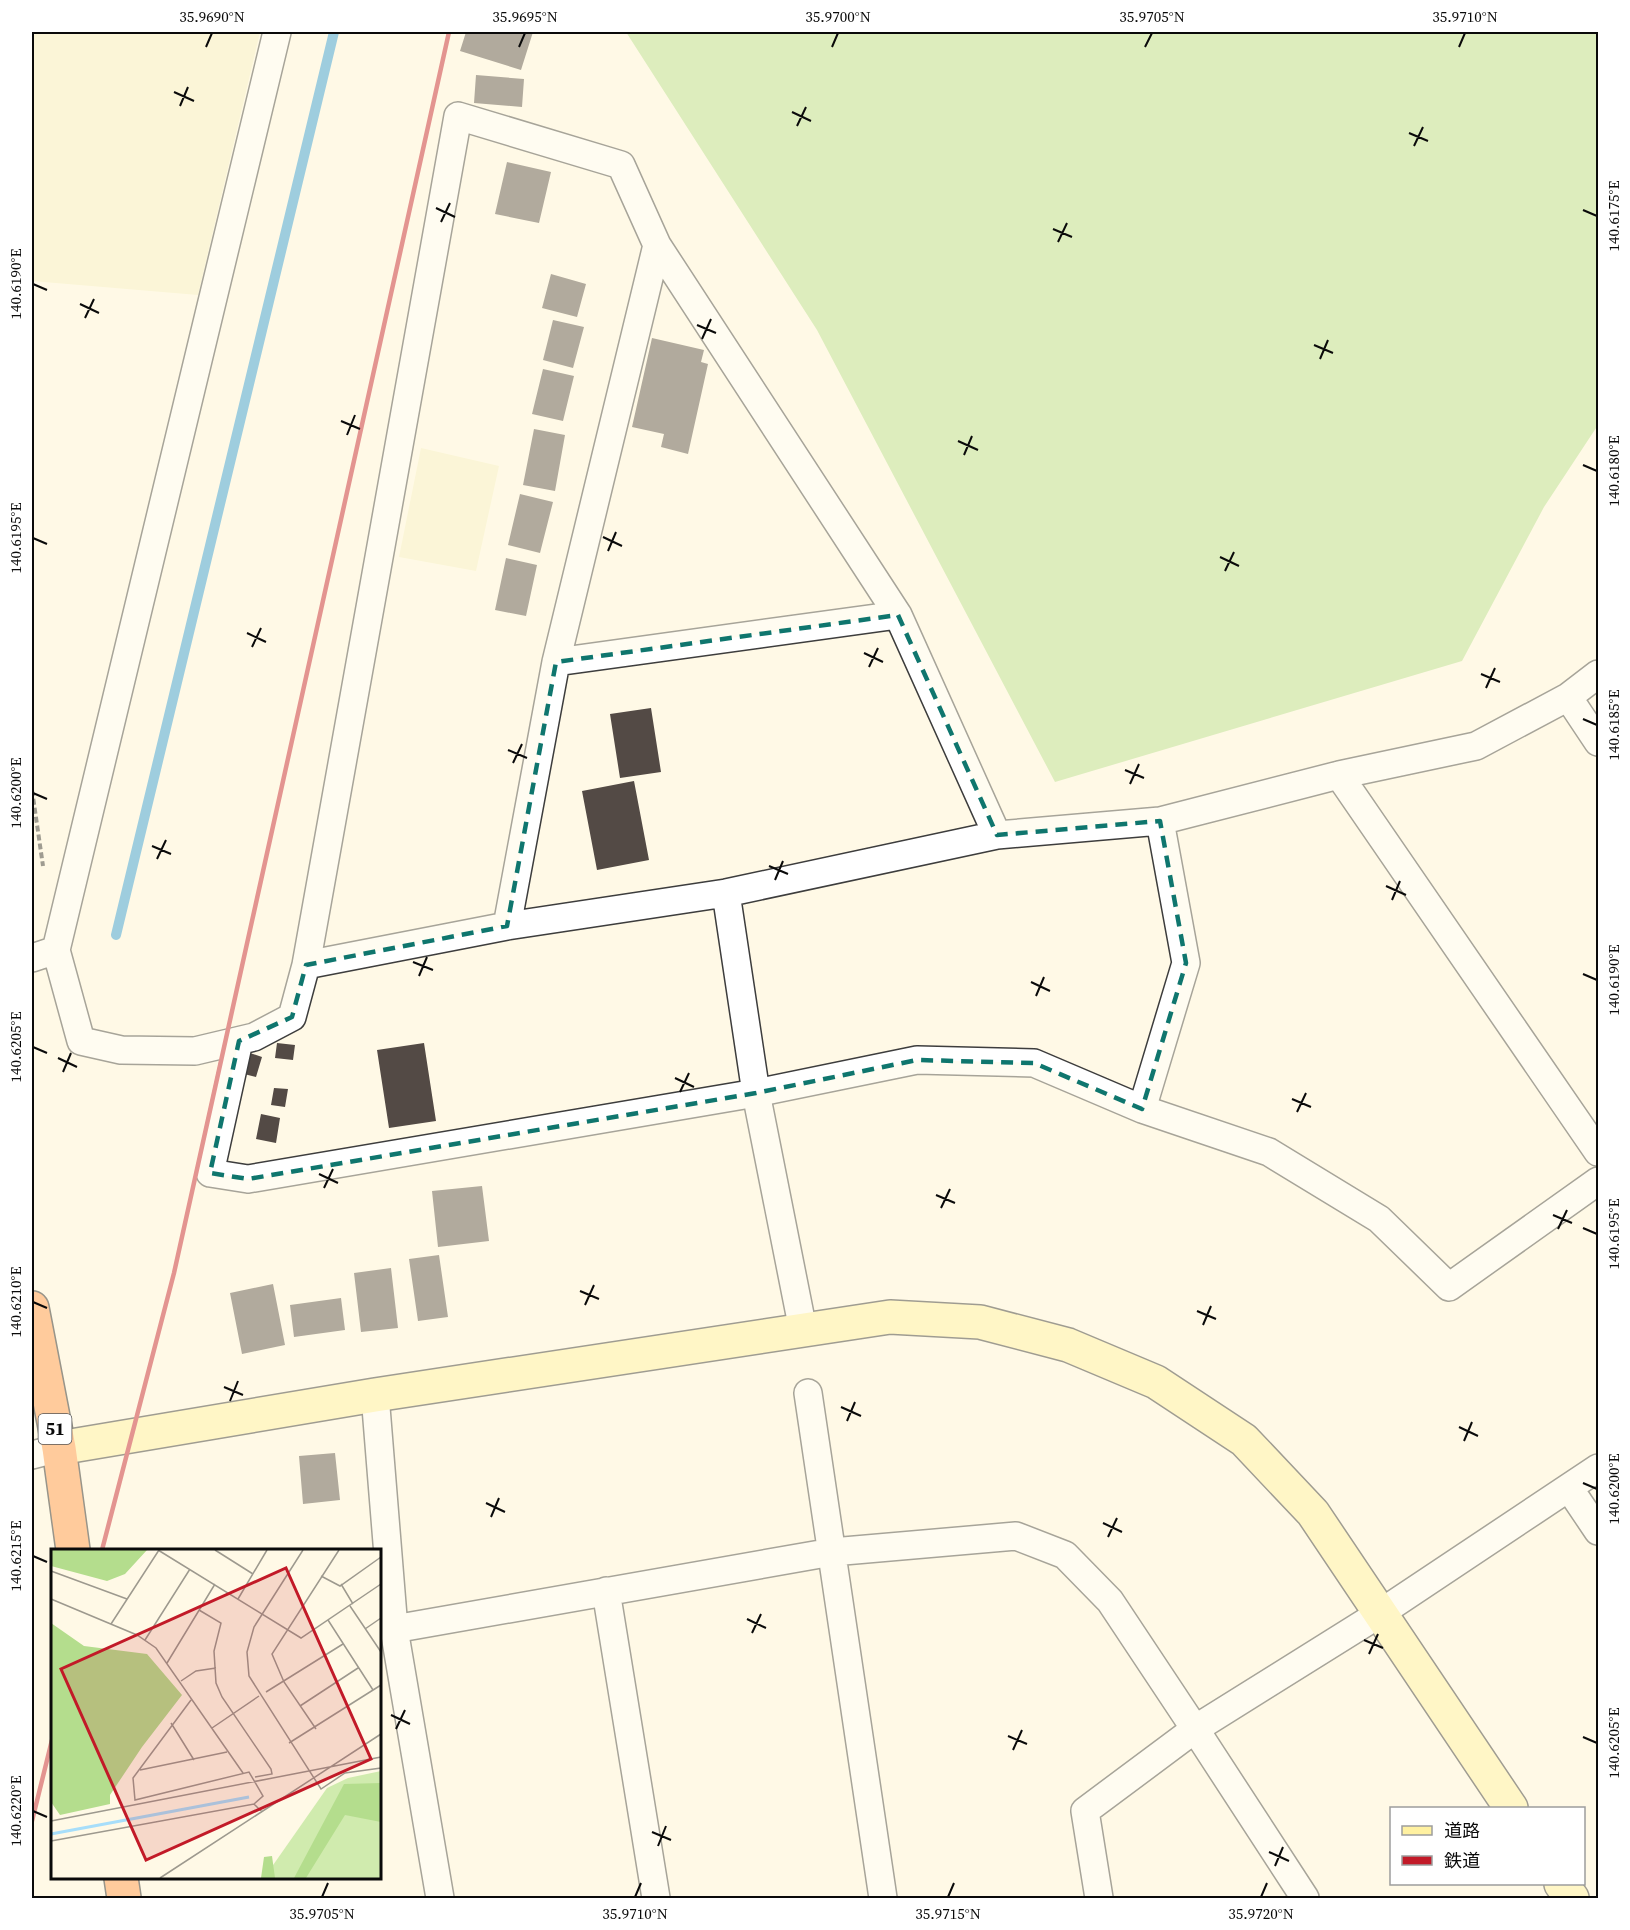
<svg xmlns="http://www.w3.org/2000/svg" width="1630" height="1930" font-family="'Source Serif 4','Noto Sans JP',serif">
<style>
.farmland{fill:#f6f0c5}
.forest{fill:#b4dd8d}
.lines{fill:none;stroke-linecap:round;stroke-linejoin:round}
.stream{stroke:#2998d6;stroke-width:10}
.building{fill:#534a45}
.street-casing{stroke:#3d3d3d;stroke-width:30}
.secondary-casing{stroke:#2c2c2c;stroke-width:36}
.highway-casing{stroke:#1b1b1b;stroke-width:36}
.path{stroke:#2c2c2c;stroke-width:4;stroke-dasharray:6 3;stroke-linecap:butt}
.street{stroke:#fff;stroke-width:27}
.secondary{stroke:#fff1a1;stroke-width:33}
.highway{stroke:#ff9244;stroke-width:33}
.rail{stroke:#c21a28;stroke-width:4.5}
.marked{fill:none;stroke:#0f766e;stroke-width:4.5;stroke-dasharray:12 8;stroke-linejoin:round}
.ticks{fill:none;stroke:#0a0a0a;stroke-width:2}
.labels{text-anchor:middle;stroke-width:6;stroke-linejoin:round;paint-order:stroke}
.shield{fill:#fff;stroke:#545454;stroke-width:1.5}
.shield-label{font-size:18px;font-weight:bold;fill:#0a0a0a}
.inset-river{fill:none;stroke:#a7defa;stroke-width:3}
.inset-road{fill:none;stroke:#9d998e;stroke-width:1.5}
.view{fill:#c21a28;fill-opacity:0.15;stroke:#c21a28;stroke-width:3}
.inset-edge{fill:none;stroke:#0a0a0a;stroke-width:3}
.neatline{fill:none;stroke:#0a0a0a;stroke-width:2}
.ticks-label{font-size:15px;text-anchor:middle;fill:#0a0a0a}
</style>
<rect width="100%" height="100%" fill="#fff9e6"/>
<path class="farmland" d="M32,32H260L198,295L32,281Z
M421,448L499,466L476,571L399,557Z"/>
<path class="forest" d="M626,32H1598V425L1544,507L1462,661L1055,782L817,330Z"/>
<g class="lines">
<path class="stream" d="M116,935L334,32"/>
</g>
<path class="building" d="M466,32H533L521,70L460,51Z
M476,75L524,79L522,107L474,103Z
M507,162L551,172L539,223L495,214Z
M551,274L586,284L577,317L542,308Z
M553,320L584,327L573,368L543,360Z
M652,338L704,350L701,362L708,364L688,454L661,447L664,434L632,427Z
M543,369L574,376L563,421L532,414Z
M534,429L565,435L555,491L523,485Z
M520,494L553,502L540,553L508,545Z
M506,558L537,565L526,616L495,610Z
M651,708L661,772L620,778L610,714Z
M634,781L649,860L597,870L582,791Z
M277,1043L295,1045L293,1060L275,1058Z
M424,1043L436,1121L389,1128L377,1050Z
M250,1053L262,1057L256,1077L244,1074Z
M274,1088L288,1089L285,1107L271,1105Z
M261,1114L280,1118L276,1143L256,1139Z
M482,1186L489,1241L438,1247L432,1191Z
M439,1255L448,1317L418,1321L409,1259Z
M391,1268L398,1328L361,1332L354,1273Z
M273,1284L285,1345L242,1354L230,1293Z
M341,1298L345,1330L294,1337L290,1305Z
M335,1453L340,1500L303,1504L299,1456Z"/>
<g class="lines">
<defs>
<path id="street" d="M556,662L898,615
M1568,697L1598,742
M1339,775L1598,1152
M726,893L756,1093L803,1330
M507,926L556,662L657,245
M56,950L81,1041L121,1050L195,1051L254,1037L292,1017L306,965L458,116L621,165L657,245L898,615L997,835
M32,958L56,950L277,32
M306,965L507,926L726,893L997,835L1160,821L1339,775L1476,746L1568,697L1598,674
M239,1041L210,1173L248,1179L756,1093L917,1060L1034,1063L1142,1109L1269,1152L1379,1219L1449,1287L1598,1181
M1142,1109L1186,963L1160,821
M808,1393L883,1898
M375,1395L394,1629L440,1898
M32,1455L59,1448
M1569,1488L1598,1531
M606,1591L656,1898
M394,1629L832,1552L1016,1536L1065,1555L1110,1601L1195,1729L1305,1898
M1099,1898L1085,1811L1195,1729L1379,1614L1598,1468"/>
<path id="secondary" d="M59,1448L375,1395L890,1317L980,1322L1068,1345L1156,1382L1244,1440L1313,1513L1511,1808
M1561,1884L1572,1898"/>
<path id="highway" d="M32,1308L59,1448L73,1550
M121,1878L124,1898"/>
</defs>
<use href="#street" class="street-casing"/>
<use href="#secondary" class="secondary-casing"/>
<use href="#highway" class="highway-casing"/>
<path class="path" d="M32,790L43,866"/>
<use href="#street" class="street"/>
<use href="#secondary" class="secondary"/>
<use href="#highway" class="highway"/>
<path class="rail" d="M102,1550L174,1273L449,32
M32,1821L52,1740"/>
</g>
<path d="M0 0H1630V1930H0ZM898,615L997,835L1160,821L1186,963L1142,1109L1034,1063L917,1060L756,1093L248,1179L210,1173L239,1041L292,1017L306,965L507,926L556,662Z" fill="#fff9e6" fill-opacity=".55" fill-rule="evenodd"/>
<path class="marked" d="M898,615L997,835L1160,821L1186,963L1142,1109L1034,1063L917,1060L756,1093L248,1179L210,1173L239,1041L292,1017L306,965L507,926L556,662Z"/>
<path class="ticks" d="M206,47L212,33M519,47L525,33M832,47L838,33M1145,47L1152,33M1459,47L1465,33M174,92L194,101M180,106L188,87M792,112L811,121M797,126L806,107M1409,133L1428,141M1414,146L1423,127M436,208L455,217M1583,210L1597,216M441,222L450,203M1053,229L1072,237M1058,242L1067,223M33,284L47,290M80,304L99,313M85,318L94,299M697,325L716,333M702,339L711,319M1314,345L1333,353M1320,359L1328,340M341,421L360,429M347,435L355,415M958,441L978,450M964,455L972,436M1583,465L1597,471M603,537L622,546M33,538L47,544M608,551L616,532M1220,557L1239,566M1225,571L1234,552M247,633L266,642M252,647L261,628M864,653L883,662M869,667L878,648M1481,674L1500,682M1486,688L1495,668M1583,719L1597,725M508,750L527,758M513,763L522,744M1125,770L1144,778M1130,784L1139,764M33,793L47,799M152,846L171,854M157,859L166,840M769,866L788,874M775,880L783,861M1386,886L1406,895M1392,900L1400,881M413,962L433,970M1583,974L1597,980M419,976L427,957M1031,982L1050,991M1036,996L1044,977M33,1047L47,1053M58,1058L77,1067M63,1072L71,1053M675,1078L694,1087M680,1092L689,1073M1292,1099L1311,1107M1297,1112L1306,1093M319,1174L338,1183M324,1188L333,1169M936,1195L955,1203M941,1208L950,1189M1553,1215L1572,1223M1583,1228L1597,1234M1558,1229L1567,1210M580,1291L599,1299M33,1302L47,1308M585,1305L594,1285M1197,1311L1216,1319M1203,1325L1211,1306M224,1387L243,1395M230,1401L238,1381M841,1407L861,1416M847,1421L855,1402M1459,1427L1478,1436M1464,1441L1472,1422M1583,1483L1597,1489M486,1503L505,1512M491,1517L499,1498M1103,1523L1122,1532M1108,1537L1117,1518M33,1556L47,1562M747,1619L766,1628M752,1633L761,1614M1364,1640L1383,1648M1369,1654L1378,1634M391,1715L410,1724M396,1729L405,1710M1008,1736L1027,1744M1583,1737L1597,1743M1013,1750L1022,1730M33,1811L47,1817M652,1832L671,1840M658,1846L666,1826M1269,1852L1289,1861M1275,1866L1283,1847M322,1897L328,1883M635,1897L641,1883M948,1897L954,1883M1261,1897L1267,1883"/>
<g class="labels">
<rect class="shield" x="38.5" y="1414" width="33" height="30" rx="4.5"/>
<g class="shield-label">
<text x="55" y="1435">51</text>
</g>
</g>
<g transform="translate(51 1549)">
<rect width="330" height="330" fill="#fff9e6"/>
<path d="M330,222V329H213L276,239L297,229Z" fill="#d0ebae"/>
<path d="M0,1H96L74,25L56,32L0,17ZM0,74L33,97L96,105L131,146L91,198L59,246V255L9,266L0,253ZM330,234V273L294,266L255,329H243L293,235ZM221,307L224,329H210L213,308Z" fill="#b4dd8d"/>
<path class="inset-river" d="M0,285L198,248"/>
<path class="inset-road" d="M107,1L250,89L330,35M164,1L202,25M252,1L203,78L196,103L198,127L270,240L294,224L330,219M0,22L76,50M270,27L289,37L330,8M290,35L302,55M0,50L86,86L105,99L192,224M187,50L216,1M299,57L330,103M148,61L170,74L163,102L165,134L171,148L220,220L221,225L204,228M277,71L322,141M60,75L108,1M314,80L330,69M94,91L139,20M116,114L164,35M130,132L145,122L165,119M215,143L292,95M140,151L82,229L84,251L198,223L212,247L203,255M249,157L307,119M120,174L143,211M161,179L208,147M265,180L233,133L221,105L288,1M238,194L330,136M89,221L176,203M0,272L330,208M0,292L203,255L211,263M109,329L330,185"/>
<path class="view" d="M235,19L320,210L95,311L10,120Z"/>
<rect width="330" height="330" class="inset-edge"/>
</g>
<rect width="1630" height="1930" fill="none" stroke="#ffffff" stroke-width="66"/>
<rect x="1390" y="1807" width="195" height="78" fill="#ffffff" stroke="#9d9d9d" stroke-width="1.5"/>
<rect x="1402" y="1826" width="30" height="9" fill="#fff1a1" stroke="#9d9d9d" stroke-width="1.5"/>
<text x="1444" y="1837" font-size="18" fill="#0a0a0a">道路</text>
<rect x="1402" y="1856" width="30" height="9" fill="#c21a28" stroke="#9d9d9d" stroke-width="1.5"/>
<text x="1444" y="1867" font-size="18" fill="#0a0a0a">鉄道</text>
<rect x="33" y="33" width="1564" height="1864" class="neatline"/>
<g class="ticks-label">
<text x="212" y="22">35.9690°N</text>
<text x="525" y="22">35.9695°N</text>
<text x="838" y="22">35.9700°N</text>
<text x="1152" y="22">35.9705°N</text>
<text x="1465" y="22">35.9710°N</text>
<text transform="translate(1614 216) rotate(-90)" y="5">140.6175°E</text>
<text transform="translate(16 284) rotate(-90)" y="5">140.6190°E</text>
<text transform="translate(1614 471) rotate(-90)" y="5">140.6180°E</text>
<text transform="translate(16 538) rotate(-90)" y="5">140.6195°E</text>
<text transform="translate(1614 725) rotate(-90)" y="5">140.6185°E</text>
<text transform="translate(16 793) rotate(-90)" y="5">140.6200°E</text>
<text transform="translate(1614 980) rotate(-90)" y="5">140.6190°E</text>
<text transform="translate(16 1047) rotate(-90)" y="5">140.6205°E</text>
<text transform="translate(1614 1234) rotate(-90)" y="5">140.6195°E</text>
<text transform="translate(16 1302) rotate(-90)" y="5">140.6210°E</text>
<text transform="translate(1614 1489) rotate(-90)" y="5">140.6200°E</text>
<text transform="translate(16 1556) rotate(-90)" y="5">140.6215°E</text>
<text transform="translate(1614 1743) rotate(-90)" y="5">140.6205°E</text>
<text transform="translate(16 1811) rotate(-90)" y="5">140.6220°E</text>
<text x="322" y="1919">35.9705°N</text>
<text x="635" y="1919">35.9710°N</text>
<text x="948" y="1919">35.9715°N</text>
<text x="1261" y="1919">35.9720°N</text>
</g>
</svg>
